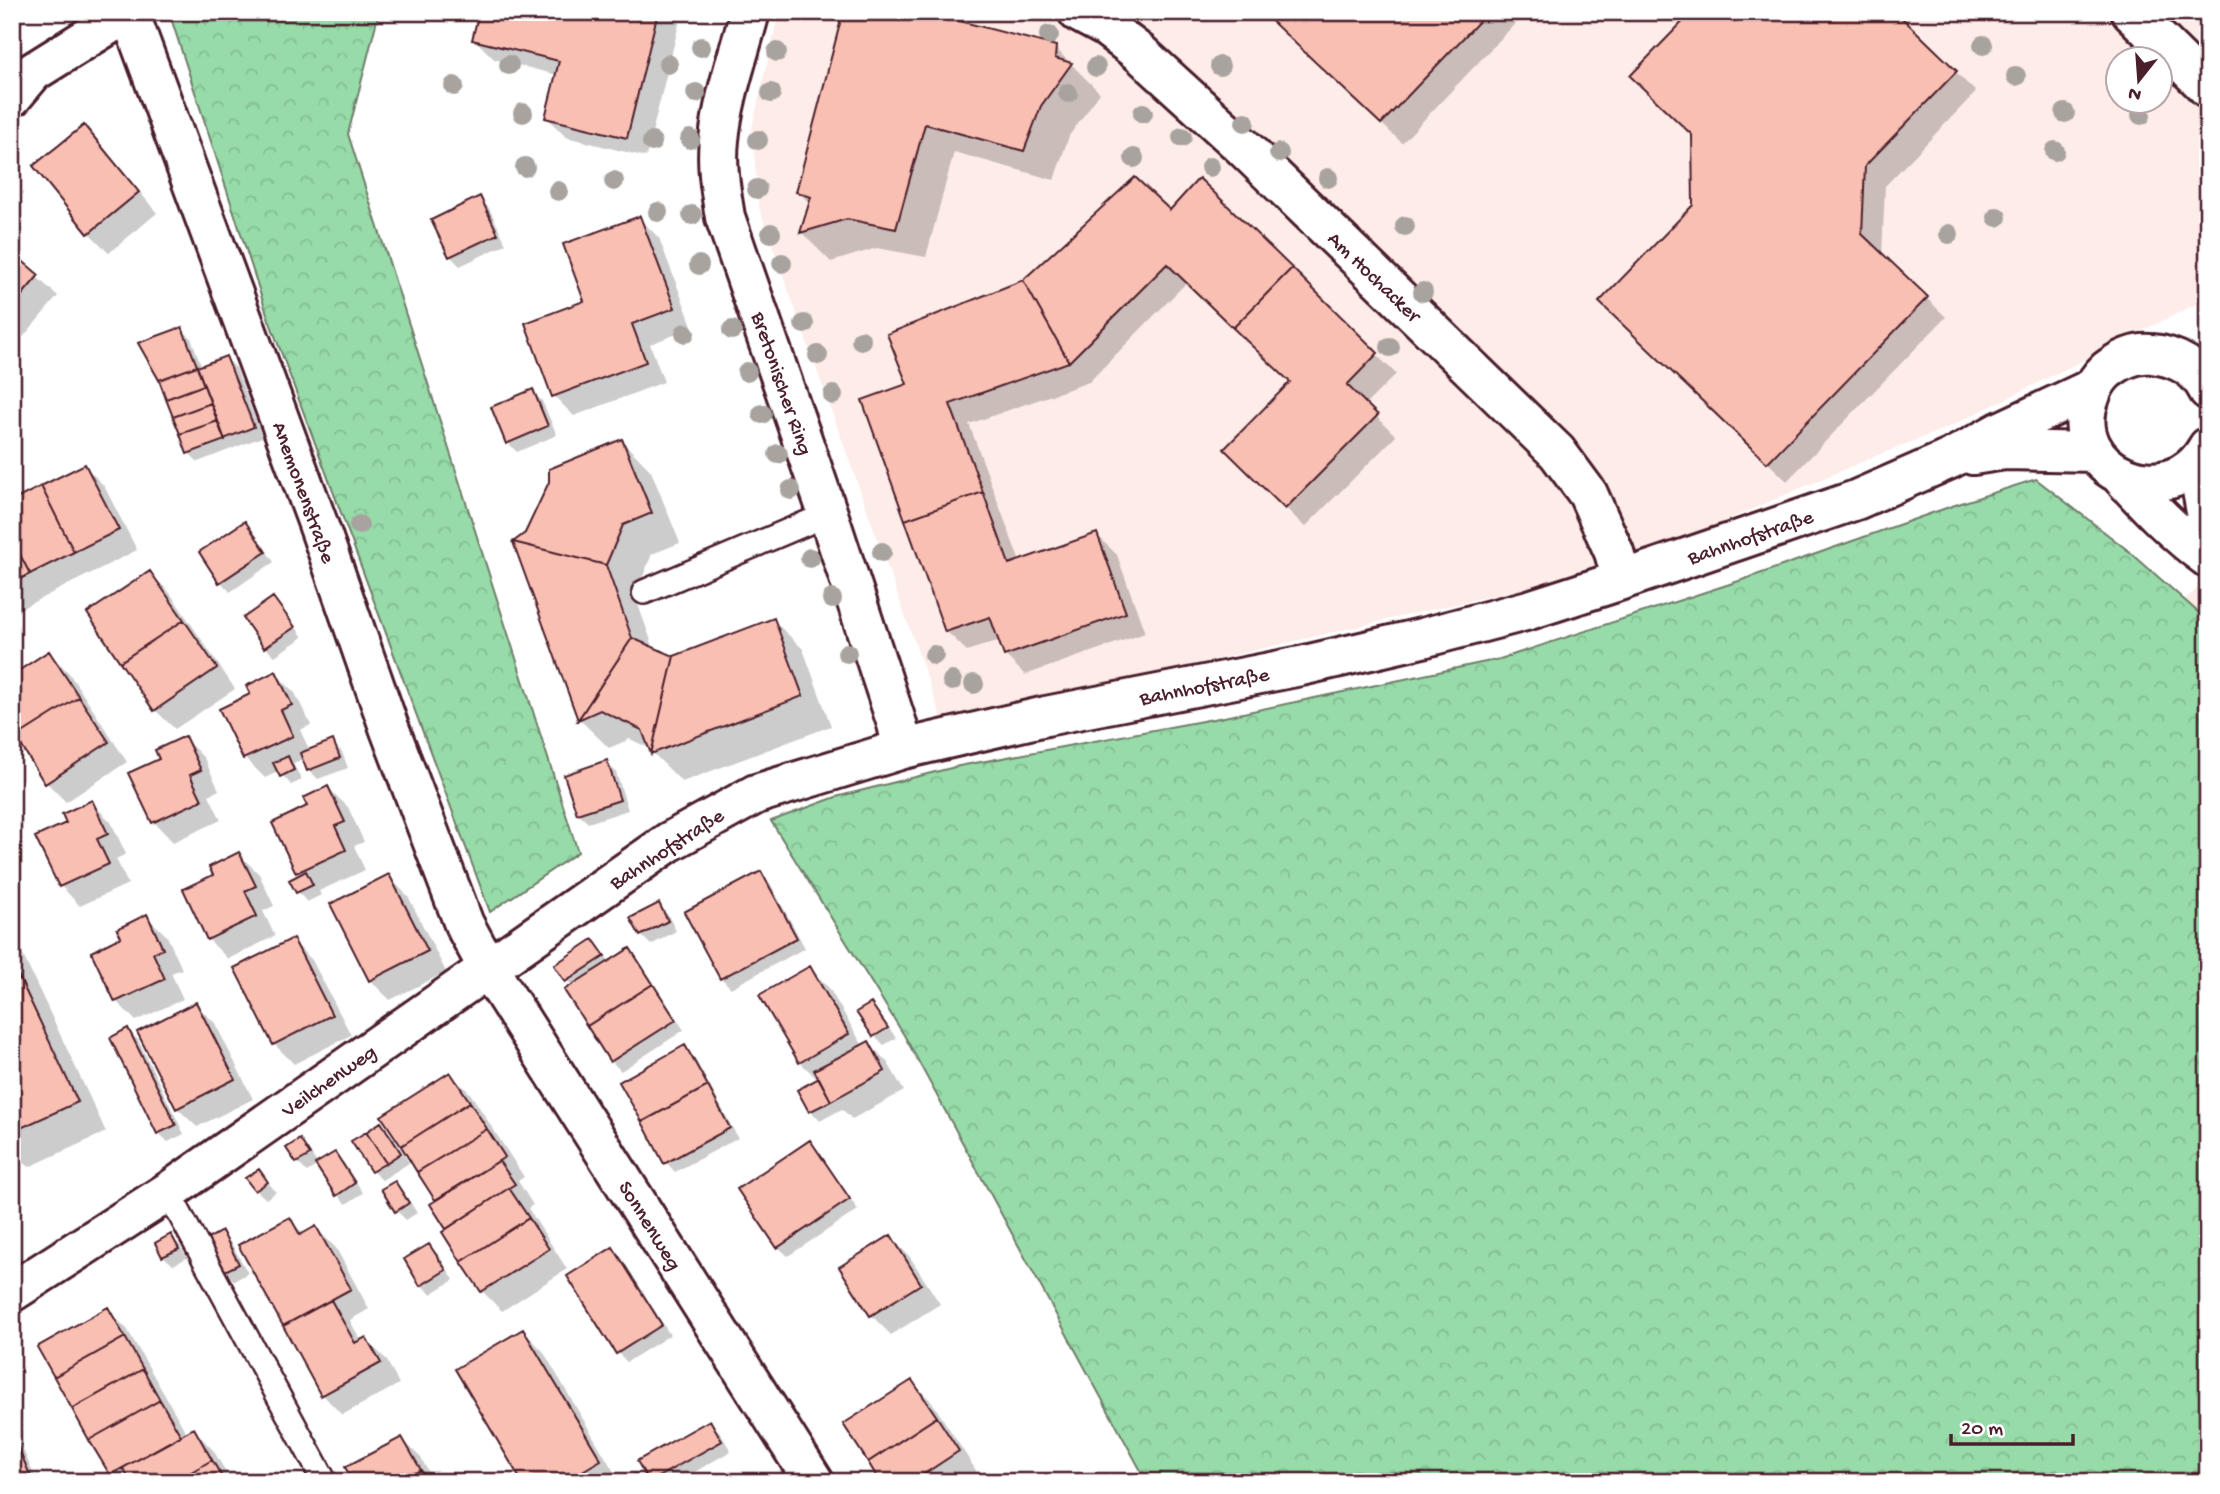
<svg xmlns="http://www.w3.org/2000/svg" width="2220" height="1494" font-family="'Gochi Hand',sans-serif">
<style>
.built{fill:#fdece8;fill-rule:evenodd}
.forest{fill:url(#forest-crowns);stroke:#707d6a;stroke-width:2}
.shadow{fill:#0003}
.building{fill:#f9bfb3;stroke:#4a1f2b;stroke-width:2}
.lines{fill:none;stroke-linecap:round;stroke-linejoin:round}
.service-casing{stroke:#4a1f2b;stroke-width:28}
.minor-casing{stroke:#4a1f2b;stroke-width:44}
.service{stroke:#fff;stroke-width:23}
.minor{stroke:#fff;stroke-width:38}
.tree{fill:#a8a39f}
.labels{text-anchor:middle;stroke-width:5;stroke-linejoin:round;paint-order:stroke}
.street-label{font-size:21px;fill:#4a1f2b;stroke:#fff}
</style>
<defs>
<pattern id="forest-crowns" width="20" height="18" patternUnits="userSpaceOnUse" patternTransform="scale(1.75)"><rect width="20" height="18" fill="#96dba8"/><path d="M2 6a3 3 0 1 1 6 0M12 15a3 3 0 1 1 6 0" fill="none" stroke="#83bc91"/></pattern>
</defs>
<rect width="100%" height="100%" fill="#fff"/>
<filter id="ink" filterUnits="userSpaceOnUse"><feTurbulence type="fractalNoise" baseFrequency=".0143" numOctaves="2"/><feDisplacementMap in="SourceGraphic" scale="14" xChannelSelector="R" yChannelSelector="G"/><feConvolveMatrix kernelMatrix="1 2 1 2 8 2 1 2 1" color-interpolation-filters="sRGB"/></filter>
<g filter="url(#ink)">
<path class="built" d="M779,12H2208V298L1949,427L1873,457L1701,531L1521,589L943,722L759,208L752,128ZM2118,60H2160V102H2118Z
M2208,580V621L2184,600Z"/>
<path class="forest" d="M169,12H379L348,134L578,852L490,912L268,317Z
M2036,479L2130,552L2208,621V1482H1144L1146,1480L904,1035L771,821L836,797L959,766L1224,717L1500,659L1742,580L1952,506Z"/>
<path class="shadow" d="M481,12H682L646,157L566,137L546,117L557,75L494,59L474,39Z
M1263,12H1526L1402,143Z
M1893,12L1976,92L1885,186L1882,255L1946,317L1787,481L1621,322Z
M1055,48L1100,93L1069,136L1054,180L954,152L926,257L877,248L831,262L802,233L810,204L798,191Z
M84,127L103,147L157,213L109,253L89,233L35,167Z
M1199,181L1396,374L1365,405L1396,436L1305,527L1226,449L1292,383L1187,282L1089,382L969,424L1020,562L1097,535L1117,555L1145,633L1025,675L1005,655L1000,640L967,651L947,632L864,401L909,385L1024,282L1170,213Z
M480,199L489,208L506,244L460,266L450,256Z
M639,218L659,238L693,328L650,344L664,382L574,416L554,396L587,302Z
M12,255L58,296L12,350Z
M182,329L191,338L202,367L226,358L236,368L262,437L198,462L189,453L160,379Z
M532,392L542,401L557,435L517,452L508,443Z
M622,441L651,471L680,543L652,554L635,596L654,649L674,658L773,620L803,649L831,726L682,782L653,753L651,749L630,739L609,748L579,719Z
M85,466L104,486L137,550L12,613V503Z
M245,523L254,533L274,562L230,592L221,582L201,552Z
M150,573L170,593L235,689L175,729L155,710Z
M273,599L283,609L303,637L275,656L265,647Z
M49,653L69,673L127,762L66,802L47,783Z
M276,674L295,693L311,725L300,730L310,751L333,743L342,752L348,768L318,779L309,770L304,759L293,764L302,780L291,785L279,771L265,778L245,758L252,695Z
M184,738L204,758L219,790L209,795L221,820L173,842L154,822L131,774L161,760Z
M606,762L616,772L628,810L588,823L579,814L566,776Z
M328,788L348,807L364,842L354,846L365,870L319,891L321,895L307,902L298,892L291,880L301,876L297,872L309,807Z
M91,802L111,822L126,854L116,859L128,884L80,906L61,886L38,838L68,824Z
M239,854L259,874L274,906L263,911L275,936L228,959L208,939L216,876Z
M761,873L770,883L805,948L731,988L721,978Z
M389,877L408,896L446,972L390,1000L370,980L332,905Z
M658,905L668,915L676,931L651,945L641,935Z
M147,917L167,936L182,969L171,973L183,999L136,1021L116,1001L124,938Z
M12,932L106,1132L29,1167L12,1151Z
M292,940L312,960L351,1035L294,1064L274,1044Z
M593,941L610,962L629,950L639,960L684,1030L621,1071L611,1061L566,991L573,987L556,965Z
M810,968L829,988L863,1046L869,1043L888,1063L904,1091L852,1119L842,1109L820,1121L811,1111L799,1091L818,1080L800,1062L762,995Z
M195,1004L215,1023L253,1099L197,1127L177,1108Z
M870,1005L880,1015L896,1038L884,1045L875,1036Z
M128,1030L138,1040L184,1134L168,1142L159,1133Z
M685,1047L694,1057L738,1138L675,1172L666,1162Z
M450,1074L470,1093L524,1177L518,1181L533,1205L528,1208L567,1269L502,1311L482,1291L433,1204L438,1201L383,1117Z
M381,1124L393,1136L409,1163L382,1180L372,1171Z
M300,1141L309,1151L318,1165L335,1154L344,1163L363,1193L346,1204L337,1194L318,1165L307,1172L297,1162L289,1148Z
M810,1142L819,1152L858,1210L788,1256L778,1247Z
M259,1171L276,1192L266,1199L256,1190Z
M395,1183L404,1192L417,1213L406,1220L397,1211Z
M12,1209L20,1226L12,1229Z
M289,1219L305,1235L316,1228L336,1248L369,1309L350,1320L361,1342L366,1340L386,1359L399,1384L342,1415L323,1395L241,1246Z
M222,1233L231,1243L248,1273L234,1281L225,1271L208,1240Z
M171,1236L180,1246L187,1258L173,1265L163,1256Z
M891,1237L910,1257L940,1304L891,1335L871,1315Z
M429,1246L439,1255L454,1280L431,1294L421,1285Z
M612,1249L622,1258L670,1335L627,1362L618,1353Z
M107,1309L127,1329L187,1434L194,1430L213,1450L232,1482H119L111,1474L39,1348Z
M523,1331L543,1351L620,1482H524Z
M912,1382L932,1402L977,1472L961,1482H882Z
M709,1422L719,1431L731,1451L677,1482H651L639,1462Z
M12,1425L13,1426L37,1482H12Z
M402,1439L421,1458L434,1482H355Z"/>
<path class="building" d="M479,12H658L627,138L545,118L559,61L472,40Z
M843,12H925L1056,46L1055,58L1072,63L1041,106L1024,151L925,124L896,229L847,219L800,233L811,197L796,192Z
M1262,12H1488L1381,124Z
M1692,12H1896L1957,71L1865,166L1862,234L1928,297L1767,463L1599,302L1693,205L1692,135L1630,76Z
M84,125L139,192L88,234L33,166Z
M1135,177L1170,210L1199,178L1292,268L1233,328L1167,264L1069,362L1023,280Z
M480,196L498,234L449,257L431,220Z
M640,216L675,308L632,324L646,362L552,397L525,323L584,301L563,244Z
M12,252L39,275L12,307Z
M1292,268L1378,353L1347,385L1378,415L1285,509L1224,449L1290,382L1233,328Z
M1023,280L1069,362L950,404L983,492L905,520L862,400L907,384L887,334Z
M182,327L197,366L159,380L138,343Z
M226,356L254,427L224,439L197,367Z
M197,366L204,385L166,399L159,380Z
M204,385L211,403L173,417L166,399Z
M533,389L548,426L506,444L491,407Z
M211,403L218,421L180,434L173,417Z
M218,421L225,440L187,454L180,434Z
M622,439L652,513L623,525L606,565L513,542L525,533L549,482V469Z
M85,464L119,530L74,552L41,486Z
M41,486L74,552L30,574L12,539V501Z
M983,492L1009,564L1097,533L1126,613L1004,656L990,617L945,632L905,520Z
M245,521L266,552L219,583L199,552Z
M12,539L30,574L12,583Z
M513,542L606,565L632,638L578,720Z
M150,571L184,620L120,662L87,613Z
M273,597L295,627L264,648L243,618Z
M774,618L803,696L651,754L674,656Z
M184,620L217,668L154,711L120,662Z
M632,638L674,656L651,754L642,730L600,710L578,720Z
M49,651L79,697L16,737L12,732V675Z
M276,671L292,705L281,710L293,736L243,759L219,709L250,694L246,686Z
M79,697L109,742L45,784L16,737Z
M185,736L201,770L190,775L202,800L152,823L128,773L159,759L155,750Z
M333,740L340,758L307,771L300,753Z
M288,756L294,770L280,777L273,763Z
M607,760L620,800L577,814L564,775Z
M328,786L345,822L335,826L346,850L296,873L272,823L307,806L303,798Z
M92,800L108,834L97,839L109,864L59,887L35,837L66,823L62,814Z
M239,852L256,886L245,891L257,916L207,940L183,889L213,875L209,867Z
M306,871L313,885L296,893L289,880Z
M761,871L797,938L720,979L684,912Z
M389,874L428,951L369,981L330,904Z
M659,903L668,921L640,936L630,918Z
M147,914L163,949L153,953L165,979L115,1002L91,952L121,937L117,929Z
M293,938L332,1015L273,1045L234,968Z
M593,939L605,956L565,982L554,965Z
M630,948L653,984L587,1026L564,990Z
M12,962L20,979L12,982Z
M810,966L849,1034L799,1063L759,995Z
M20,979L78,1102L12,1132V982Z
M653,984L676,1020L610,1062L587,1026Z
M196,1002L235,1079L176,1109L137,1032Z
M871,1003L888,1028L873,1037L856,1012Z
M128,1028L176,1125L157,1134L110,1038Z
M869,1041L885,1071L831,1101L814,1070Z
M685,1045L708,1086L642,1122L619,1082Z
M450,1072L470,1102L401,1146L381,1116Z
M819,1078L831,1101L809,1112L797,1090Z
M708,1086L730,1128L664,1164L642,1122Z
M470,1102L487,1129L417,1172L401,1146Z
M381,1122L401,1153L386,1163L366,1132Z
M487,1129L505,1157L435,1200L417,1172Z
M366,1132L386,1163L371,1172L351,1141Z
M300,1139L310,1155L296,1163L286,1148Z
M810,1140L850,1199L777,1248L737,1189Z
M335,1152L355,1183L336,1196L315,1164Z
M499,1161L515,1184L446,1229L430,1204Z
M259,1169L268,1182L255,1191L245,1178Z
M395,1181L409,1203L395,1212L381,1189Z
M509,1188L529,1218L461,1262L442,1232Z
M290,1217L300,1235L316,1226L351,1289L283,1326L238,1245Z
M529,1218L549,1249L481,1292L461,1262Z
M222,1231L239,1264L223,1272L206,1240Z
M171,1234L179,1249L162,1257L155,1243Z
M891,1235L921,1284L870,1316L839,1267Z
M429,1244L446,1270L420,1286L404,1259Z
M613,1247L662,1325L616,1354L567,1276Z
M331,1300L355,1343L366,1337L381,1363L321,1396L283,1326Z
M108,1307L125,1337L54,1377L37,1347Z
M523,1329L601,1460L564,1482H522L455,1369Z
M125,1337L143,1369L72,1409L54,1377Z
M143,1369L160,1400L89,1440L72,1409Z
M912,1380L937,1417L868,1462L843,1424Z
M160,1400L181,1436L110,1475L89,1440Z
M937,1417L959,1451L912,1482H880L868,1462Z
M710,1420L722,1441L649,1482L637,1461Z
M194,1428L212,1460L174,1482H131L123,1468Z
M12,1433L33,1482H12Z
M402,1437L421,1470L399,1482H353L345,1467Z
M212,1460L225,1482H174Z
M421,1470L427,1482H399Z
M635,1474L639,1482H619Z"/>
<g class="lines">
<defs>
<path id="service" d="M644,592L828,514
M168,1192L325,1482"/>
<path id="minor" d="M129,12L317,521L390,730L464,924L488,968L814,1482
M750,12C739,54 723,97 719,140C716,166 721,192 725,217L828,514L897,724L903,749
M1078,12L1106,27L1141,54L1243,147L1557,452L1588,494L1614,552L1622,580
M2131,12L2208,88
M12,97L33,72L129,12
M2208,390C2198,368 2175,356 2152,354C2135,352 2120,360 2107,370C2099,377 2093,387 2090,397C2062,471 2170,517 2208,447
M1973,455L2005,450L2095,452
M2197,463L2208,523
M2121,476C2148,506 2175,534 2208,558
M12,1292L168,1192L669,842L756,794L903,749L1046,716L1301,666L1422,638L1529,610L1622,580L1856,500L1950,459L1999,432L2093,388"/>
</defs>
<use href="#service" class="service-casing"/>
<use href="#minor" class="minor-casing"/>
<use href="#service" class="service"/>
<use href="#minor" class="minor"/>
</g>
<g class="tree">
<circle cx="1049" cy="35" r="10"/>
<circle cx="1983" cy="45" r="10"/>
<circle cx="701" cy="47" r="10"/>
<circle cx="777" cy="52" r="10"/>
<circle cx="668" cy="64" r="10"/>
<circle cx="509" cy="65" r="10"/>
<circle cx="1220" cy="66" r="10"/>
<circle cx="1096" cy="67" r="10"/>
<circle cx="2016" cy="76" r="10"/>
<circle cx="454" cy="86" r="10"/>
<circle cx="696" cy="93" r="10"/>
<circle cx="771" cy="93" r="10"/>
<circle cx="1068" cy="93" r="10"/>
<circle cx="523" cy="113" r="10"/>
<circle cx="1143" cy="113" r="10"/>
<circle cx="2065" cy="113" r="10"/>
<circle cx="2141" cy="115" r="10"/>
<circle cx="1245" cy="122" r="10"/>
<circle cx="1182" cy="137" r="10"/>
<circle cx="690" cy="139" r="10"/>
<circle cx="758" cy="140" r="10"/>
<circle cx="652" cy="142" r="10"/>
<circle cx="2055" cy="151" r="10"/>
<circle cx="1279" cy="153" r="10"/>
<circle cx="1134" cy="158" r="10"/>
<circle cx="525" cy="167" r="10"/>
<circle cx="1210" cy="167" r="10"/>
<circle cx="1328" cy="178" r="10"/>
<circle cx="614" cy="181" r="10"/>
<circle cx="757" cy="189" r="10"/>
<circle cx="558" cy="191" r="10"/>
<circle cx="658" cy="212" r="10"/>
<circle cx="692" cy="215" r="10"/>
<circle cx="1997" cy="217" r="10"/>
<circle cx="1405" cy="226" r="10"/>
<circle cx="771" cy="233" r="10"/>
<circle cx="1949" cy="234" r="10"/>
<circle cx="782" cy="263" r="10"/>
<circle cx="699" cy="265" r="10"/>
<circle cx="1423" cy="292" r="10"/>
<circle cx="804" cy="324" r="10"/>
<circle cx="732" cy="330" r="10"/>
<circle cx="685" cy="333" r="10"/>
<circle cx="861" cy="340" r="10"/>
<circle cx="1390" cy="347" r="10"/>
<circle cx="818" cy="355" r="10"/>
<circle cx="747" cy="372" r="10"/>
<circle cx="833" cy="395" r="10"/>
<circle cx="762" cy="414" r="10"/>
<circle cx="778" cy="454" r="10"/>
<circle cx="791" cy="490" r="10"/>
<circle cx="359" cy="525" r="10"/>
<circle cx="882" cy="552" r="10"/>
<circle cx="810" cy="558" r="10"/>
<circle cx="832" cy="599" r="10"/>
<circle cx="847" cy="653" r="10"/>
<circle cx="934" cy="655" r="10"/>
<circle cx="952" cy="681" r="10"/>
<circle cx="974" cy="684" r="10"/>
</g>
</g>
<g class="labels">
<g class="street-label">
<text transform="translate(1375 276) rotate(44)" y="7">Am Hochacker</text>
<text transform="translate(783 383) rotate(71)" y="7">Bretonischer Ring</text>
<text transform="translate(305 492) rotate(70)" y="7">Anemonenstraße</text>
<text transform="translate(1750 536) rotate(-19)" y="7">Bahnhofstraße</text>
<text transform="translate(1204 685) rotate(-11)" y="7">Bahnhofstraße</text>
<text transform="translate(666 848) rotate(-33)" y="7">Bahnhofstraße</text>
<text transform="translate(328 1080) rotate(-35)" y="7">Veilchenweg</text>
<text transform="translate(651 1225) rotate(58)" y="7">Sonnenweg</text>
</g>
</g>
<rect width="2220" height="1494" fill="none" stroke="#fff" stroke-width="42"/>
<rect x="21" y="21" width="2178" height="1452" fill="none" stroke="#4a1f2b" stroke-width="2.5" filter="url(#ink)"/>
<g transform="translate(2139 80) rotate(197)"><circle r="33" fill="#ffffff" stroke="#b7a5aa" stroke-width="2"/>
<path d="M0-5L12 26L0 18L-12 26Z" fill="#4a1f2b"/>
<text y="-10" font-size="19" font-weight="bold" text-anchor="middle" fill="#4a1f2b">N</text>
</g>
<path d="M1951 1434v10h122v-10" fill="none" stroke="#4a1f2b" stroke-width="3.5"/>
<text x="1961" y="1434" font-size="21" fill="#4a1f2b" stroke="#ffffff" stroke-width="5" paint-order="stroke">20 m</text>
</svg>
